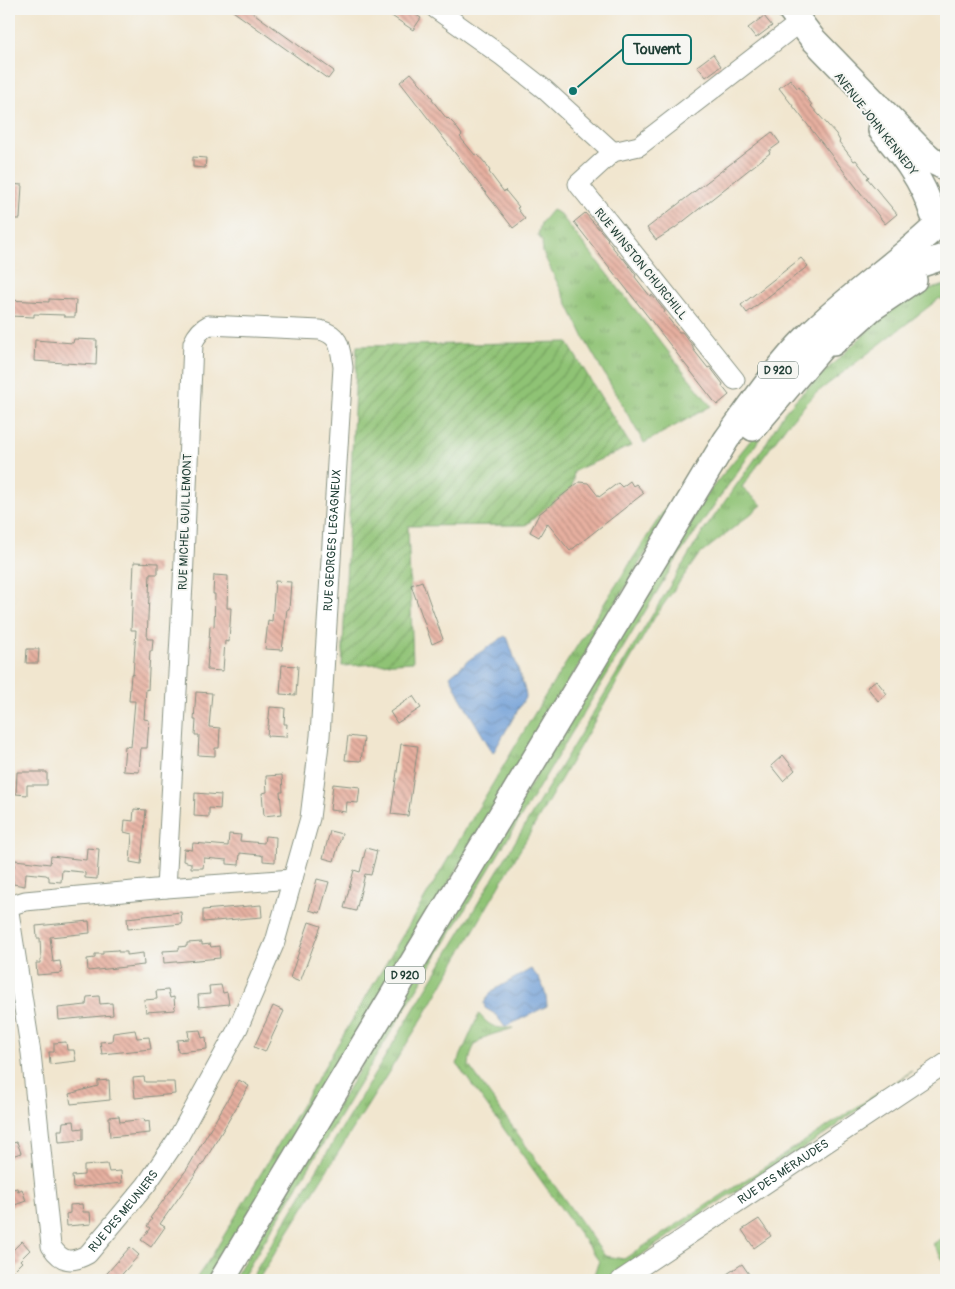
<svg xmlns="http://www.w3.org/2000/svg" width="955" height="1289" font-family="Pangolin,sans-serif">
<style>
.grass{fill:url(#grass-tufts);stroke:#578054}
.garden{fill:url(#garden-furrows);stroke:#578054}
.water{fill:url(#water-waves);stroke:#466c85}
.building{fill:url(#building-back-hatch)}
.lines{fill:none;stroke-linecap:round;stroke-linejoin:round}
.minor-casing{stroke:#889282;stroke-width:21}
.major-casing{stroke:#889282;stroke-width:28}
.minor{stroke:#fff;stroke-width:19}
.major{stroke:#fff;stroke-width:25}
.labels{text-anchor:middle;stroke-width:4;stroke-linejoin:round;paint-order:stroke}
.shield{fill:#f6f6f2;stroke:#60746d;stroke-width:1}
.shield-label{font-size:11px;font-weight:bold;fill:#1f3d34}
.street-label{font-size:12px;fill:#1f3d34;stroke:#f6f6f2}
.leader{fill:none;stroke:#0f766e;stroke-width:2}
.callout-dot{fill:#0f766e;stroke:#f6f6f2;stroke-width:2}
.callout{fill:#f6f6f2;stroke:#0f766e;stroke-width:2}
.callout-label{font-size:14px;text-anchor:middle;font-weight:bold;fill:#1f3d34}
</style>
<defs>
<pattern id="grass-tufts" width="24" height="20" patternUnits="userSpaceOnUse" patternTransform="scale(1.25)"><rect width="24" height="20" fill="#8fc374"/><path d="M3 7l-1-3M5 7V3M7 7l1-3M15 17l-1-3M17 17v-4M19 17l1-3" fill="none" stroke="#74a060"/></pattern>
<pattern id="garden-furrows" width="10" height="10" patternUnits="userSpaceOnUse" patternTransform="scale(1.25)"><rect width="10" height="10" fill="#8fc374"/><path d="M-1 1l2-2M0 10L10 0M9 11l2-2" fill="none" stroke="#74a060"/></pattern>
<pattern id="water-waves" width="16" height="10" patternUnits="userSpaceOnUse" patternTransform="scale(1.25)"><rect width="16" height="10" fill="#6d9cd6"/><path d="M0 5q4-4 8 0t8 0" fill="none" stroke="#5980ae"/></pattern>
<pattern id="building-back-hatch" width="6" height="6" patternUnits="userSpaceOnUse" patternTransform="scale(1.25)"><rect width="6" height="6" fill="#e7b0a0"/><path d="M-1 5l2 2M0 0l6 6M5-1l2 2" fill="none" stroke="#bb9083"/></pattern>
</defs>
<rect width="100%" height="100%" fill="#f6f6f2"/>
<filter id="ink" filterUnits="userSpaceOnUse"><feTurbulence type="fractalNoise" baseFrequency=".02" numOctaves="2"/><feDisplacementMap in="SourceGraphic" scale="10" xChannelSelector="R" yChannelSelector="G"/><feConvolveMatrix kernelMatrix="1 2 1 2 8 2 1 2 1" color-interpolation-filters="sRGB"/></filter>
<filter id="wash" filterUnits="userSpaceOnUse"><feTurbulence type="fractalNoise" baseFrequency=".0096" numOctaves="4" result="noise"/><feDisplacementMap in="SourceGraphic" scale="20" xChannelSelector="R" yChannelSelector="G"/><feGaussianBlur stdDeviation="1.12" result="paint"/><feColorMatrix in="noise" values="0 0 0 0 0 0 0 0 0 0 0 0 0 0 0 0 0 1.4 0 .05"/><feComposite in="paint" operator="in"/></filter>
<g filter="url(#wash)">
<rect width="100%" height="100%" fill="#f1e6cf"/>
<path class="grass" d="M552,210L560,214L711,406L644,443L585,340L543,253L542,241L538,235L541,223Z
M946,285V304L940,298L815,394L786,426L742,487L762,505L698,556L656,615L424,1016L258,1280H250L697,541L699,542L698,539L765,445L784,413L799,396L894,306L918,292Z
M776,409L768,426L745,461L678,557L241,1280H233L702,500Z
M666,507L672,509L211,1280H195L213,1254L545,696Z
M479,1014C490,1027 496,1029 513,1028C488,1037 471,1035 469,1066L605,1256L624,1259L912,1071L881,1095L838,1123L837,1126L795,1154H791L780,1161L767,1173L747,1182L741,1189L726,1197L624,1267C612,1277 605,1280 589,1280L593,1277L599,1261L457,1064Z
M946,1235V1258L943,1260L933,1244Z"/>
<path class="garden" d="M567,342L631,446L574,471L572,487L526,525L408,526L413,662L342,666L357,346Z"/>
<path class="water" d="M505,636L508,639L525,690L526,696L493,753L460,697L450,676L470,659Z
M531,969C542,981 546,990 547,1006L505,1027L495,1014L485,1008L484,1003L492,991Z"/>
<g id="blocks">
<path class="building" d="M230,9H248L334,71L328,79Z
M381,9H407L421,18L413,30Z
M764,16L772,26L756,38L748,28Z
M713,54L721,66L706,77L697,66Z
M411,73L428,92L433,99L432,100L447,119L448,118L454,124L462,135L460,137L475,155L477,154L486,164L490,171L489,172L504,192L505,190L519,207L517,208L525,219L513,228L400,82Z
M790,79L797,88L799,87L812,105L811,106L836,134L840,141L839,142L854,161L856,160L869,177L867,178L897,214L885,224L779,88Z
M772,132L780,143L769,151L770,153L675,228L656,240L647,228Z
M193,157L206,158L205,168L193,167Z
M9,184L22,185L20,219H9Z
M585,213L608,239L607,240L622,259L623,258L636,275L635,277L650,296L652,295L665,311L664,313L679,332H682L693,346V349L708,368L710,367L723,384L722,386L729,395L717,405L574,222Z
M801,258L808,266L747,313L741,305Z
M49,299L76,300L75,317H64V315L34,314V317L9,316V300L49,302Z
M74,339L97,340L96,365L34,361L35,340L73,343Z
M630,481L633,486L636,484L644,493L570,551L547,523L539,537L530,532L539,514L579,482L588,483L599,497L618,483L622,487Z
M134,562L158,563V574H150L147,639H153L152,651H150L148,690L146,689L144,719L149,720L147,748H141L139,772L123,771L125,746L131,747L135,701H129L131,674L133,675L136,630H131Z
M214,575L228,576L227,608H231L229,642L225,641L223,671L207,670L210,626L214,627L215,594H213Z
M275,581L291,582L289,609H287L282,650L265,649L268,620L272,621Z
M422,581L443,639L432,644L411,585Z
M27,649H39L38,663H26Z
M282,665L298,666L296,695L280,694Z
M876,680L887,694L878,701L867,687Z
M196,692L212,693L209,727L220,728L219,748H215V756L198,755L199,735H195L196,720H194Z
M413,696L421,708L397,723L390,712Z
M270,707L285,708L284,724H287L286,737L267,736Z
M348,736L364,738L361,761L345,760Z
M401,744L418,746L408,816L391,814Z
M783,755L795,770L783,781L771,766Z
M17,772H47V785H27V795L16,794Z
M282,775L283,792H280L282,814L264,816L262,793L267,792L266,776Z
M333,784L360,787L358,803L347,802L346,812L330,810Z
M195,793L221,795L220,809L209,808V817L194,816Z
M134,809L146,810L141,864L130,862L132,834L124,832L125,820L133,821Z
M330,831L342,834L334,861L323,858Z
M229,834L241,835L240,841L264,843L265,836L276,837L275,862L263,861V856L260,855L240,853L239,865L227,864V860L204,858L203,868H191V863L183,861L184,849L192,850L193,843L228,846Z
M87,848L99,849L97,879L85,878V873L82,872L62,870L61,882L49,881V877L46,875L26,873L25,886L13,884V880L9,879V867H14L15,860L50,864L51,856L86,860Z
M366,848L377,851L371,875L365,874L356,911L344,908L354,870L360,872Z
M317,879L329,882L320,913L309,910Z
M261,905L262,917L203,922V910Z
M181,912L182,924L128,929L127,918Z
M89,921L90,933L50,937L53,962L60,961L62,973L37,975L36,963H40V960H41L40,938H37L36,926Z
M309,922L321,926L300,982L290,978Z
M202,942V945L210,944L211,947L219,946L220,958L164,963L163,951L179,950V947L187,946V943Z
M118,950V952H127V955L143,953L144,965L88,971L87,959L95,958V954H103V951Z
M221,985L223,993L227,992L229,1004L199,1007L198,995L210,994L209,986Z
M168,990L170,998L174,997L175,1010L146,1012L144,1000L157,999L156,991Z
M99,996L100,1004L112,1003L113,1015L59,1020L58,1008L86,1005L87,997Z
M273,1006L284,1011L265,1052L254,1047Z
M135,1030L137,1038L149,1037L151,1049L102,1054L100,1042L112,1041L113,1033Z
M200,1030L202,1038L206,1037L207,1049L178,1052L177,1040L189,1039L188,1031Z
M66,1042L67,1050H74L76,1061L50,1064L49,1052H54V1043Z
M144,1077L145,1082H174L175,1094L135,1098L133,1078Z
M109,1080L110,1100L71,1104L69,1094L98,1086V1081Z
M239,1080L249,1086L204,1162L160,1224L165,1227L151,1247L141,1240L150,1228L147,1226L152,1219L150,1218L187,1169Z
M119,1116L120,1122L144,1119L145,1122L149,1121L150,1133L110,1137L109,1117Z
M74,1121L75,1129L83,1128V1140L59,1142L58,1130H62L63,1122Z
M17,1142L21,1153L9,1157V1144Z
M107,1164L109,1172L121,1171L122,1183L73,1188L72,1176L84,1175V1166Z
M17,1188L18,1191L22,1189L26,1201L9,1207V1190Z
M82,1204L83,1212H90L91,1224L67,1226L66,1214L70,1213V1205Z
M759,1219L771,1236L754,1248L742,1230Z
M22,1241L30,1250L20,1260L22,1262L9,1275V1246L12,1251Z
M130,1247L139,1255L117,1280H101Z
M742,1264L753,1280H731L727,1274Z"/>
</g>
</g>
<g filter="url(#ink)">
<use href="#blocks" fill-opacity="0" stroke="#889282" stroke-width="1"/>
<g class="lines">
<defs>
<g id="minor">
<path d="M436,9L502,56L544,89L613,152"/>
<path d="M735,380L578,184L613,152L639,146L800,22"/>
<path d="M9,906L25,901L166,888L293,879"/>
<path id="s1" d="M9,912L31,1053L51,1246C62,1263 72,1263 88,1254L146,1185L178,1138L238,1028L275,942L310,818L320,736L343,367C340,349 341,335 320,330L209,325C201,329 197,334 193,343L183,583L166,888"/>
<path id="s2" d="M621,1280L946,1063"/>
</g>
<path id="major" d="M790,9L812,38L922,151L936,163L946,168
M881,130C904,157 922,179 933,214
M889,281L910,268L946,256
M833,343L871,309L914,280
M753,428L841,325
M222,1280L726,440C752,404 777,367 808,336C847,297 893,266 933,229"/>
</defs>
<use href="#minor" class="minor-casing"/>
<use href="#major" class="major-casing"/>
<use href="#minor" class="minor"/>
<use href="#major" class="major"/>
</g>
</g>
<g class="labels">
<g class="shield">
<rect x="758" y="361.5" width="40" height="17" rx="4"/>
<rect x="385" y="966.5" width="40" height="17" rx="4"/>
</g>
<g class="shield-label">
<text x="778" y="374">D 920</text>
<text x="405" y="979">D 920</text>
</g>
<g class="street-label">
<text transform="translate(876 124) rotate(52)" y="4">AVENUE JOHN KENNEDY</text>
<text transform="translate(641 264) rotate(51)" y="4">RUE WINSTON CHURCHILL</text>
<text transform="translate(185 522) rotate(-88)" y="4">RUE MICHEL GUILLEMONT</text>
<text dy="4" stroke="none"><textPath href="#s1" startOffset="1154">RUE GEORGES LEGAGNEUX</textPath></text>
<text dy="4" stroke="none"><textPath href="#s2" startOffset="195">RUE DES MÉRAUDES</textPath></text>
<text dy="4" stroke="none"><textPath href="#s1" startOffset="436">RUE DES MEUNIERS</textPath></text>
</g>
</g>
<path class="leader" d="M573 91L623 49"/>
<circle class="callout-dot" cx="573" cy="91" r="5"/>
<rect class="callout" x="623" y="35" width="68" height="29" rx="5"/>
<g class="callout-label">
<text x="657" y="54">Touvent</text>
</g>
<rect width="955" height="1289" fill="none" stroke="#f6f6f2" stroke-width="30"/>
</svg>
